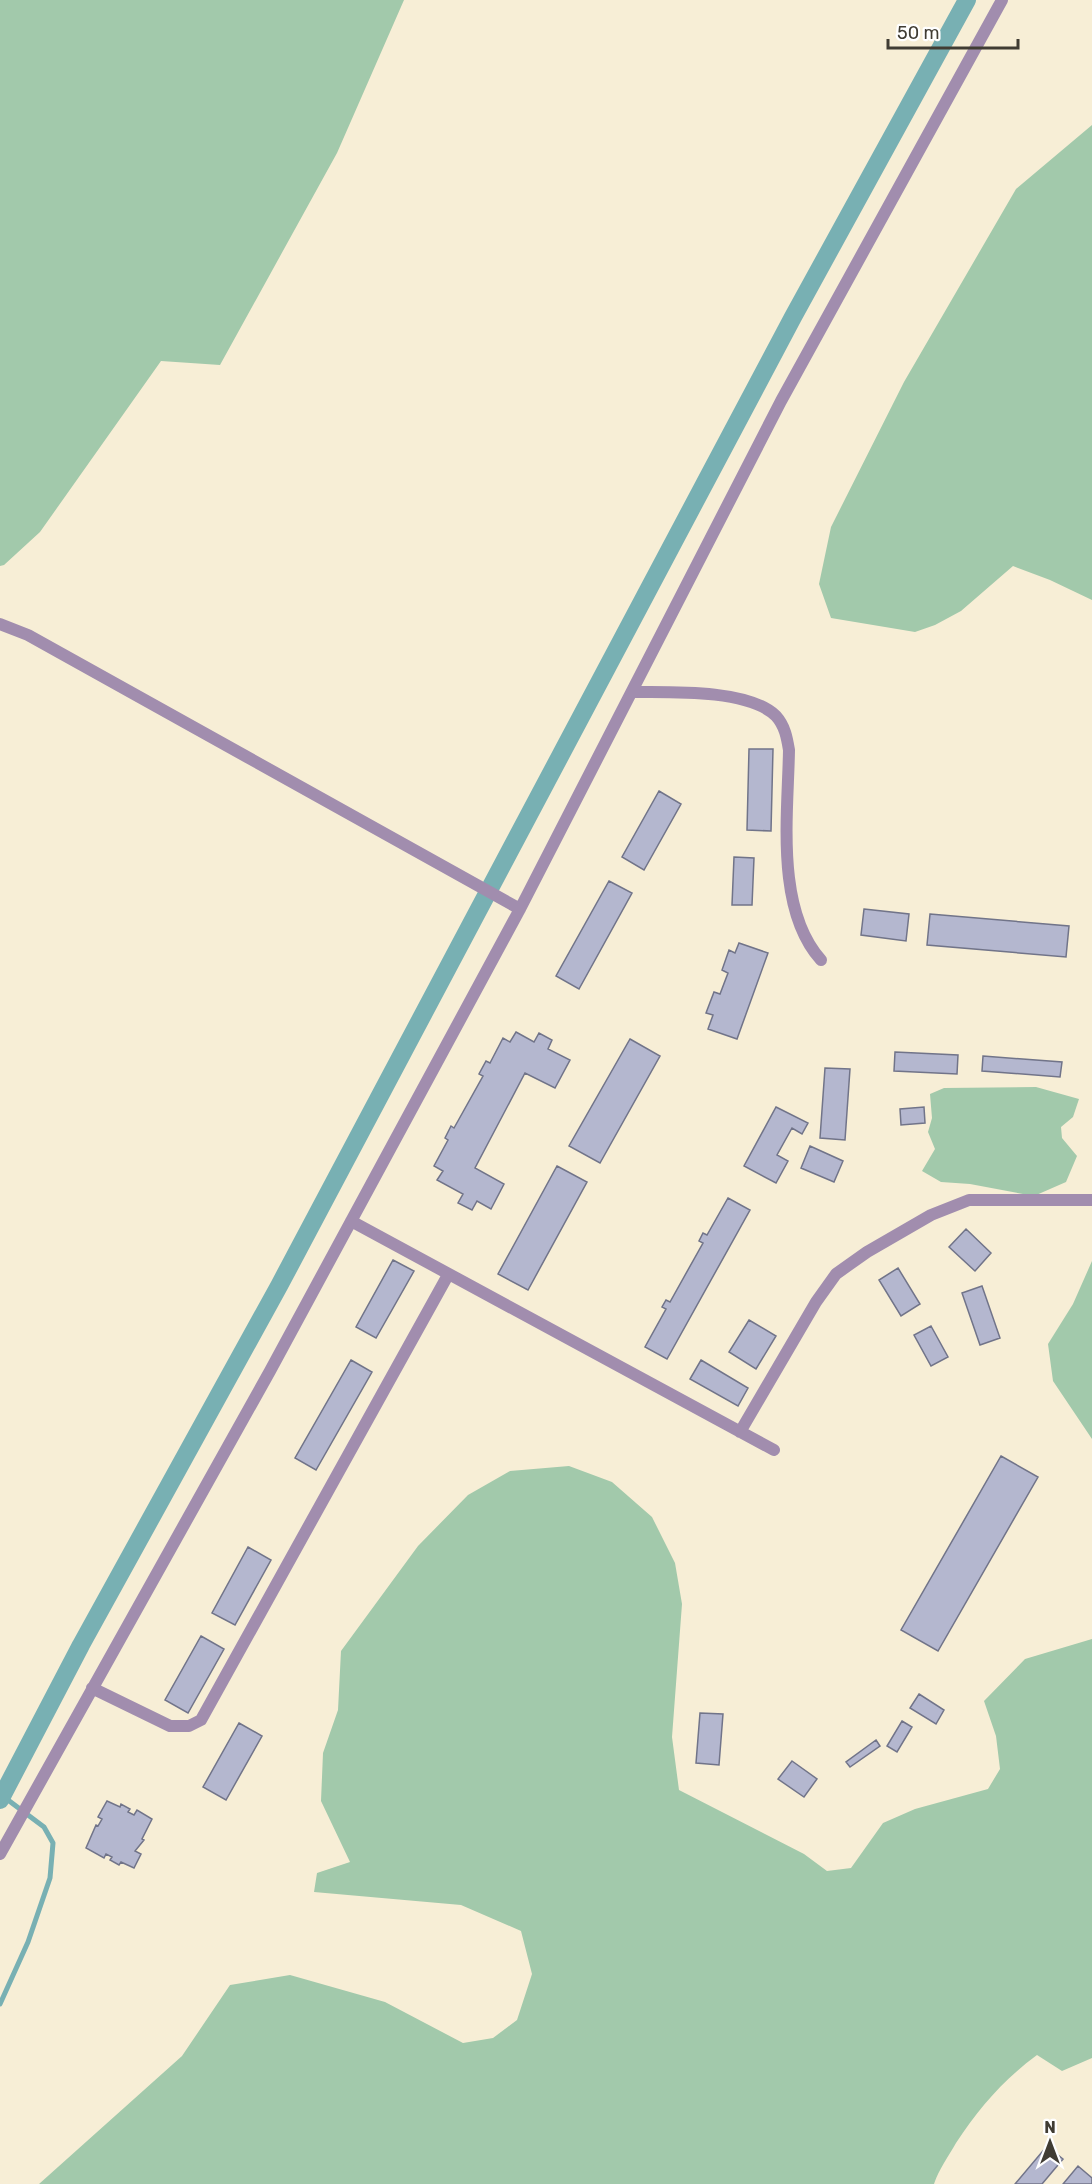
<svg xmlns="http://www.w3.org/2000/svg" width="1092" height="2184" font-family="Rubik,sans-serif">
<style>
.green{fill:#a2c9ab}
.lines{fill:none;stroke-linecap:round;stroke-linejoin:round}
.stream{stroke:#78b0b3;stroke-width:5}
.canal{stroke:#78b0b3;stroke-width:18}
.building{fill:#b4b7cf;stroke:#717489;stroke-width:1.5}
.street{stroke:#a18dae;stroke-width:12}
</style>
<rect width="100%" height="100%" fill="#f7eed6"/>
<path class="green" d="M0,0H404L337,153L220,365L161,361L40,532L4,565L0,566Z
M1092,125V600L1050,580L1013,566L961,611L935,625L915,632L831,618L819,584L831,527L904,382L1016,189Z
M1036,1087L1079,1099L1073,1117L1061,1127L1062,1138L1077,1156L1066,1182L1034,1196L970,1184L941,1182L922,1171L935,1149L928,1132L932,1118L930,1094L944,1088Z
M1092,1261V1439L1053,1381L1048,1344L1073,1304Z
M569,1466L612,1482L652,1517L675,1563L682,1604L672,1737L679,1790L804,1854L827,1871L851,1868L883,1823L915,1809L988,1789L1000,1769L996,1736L984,1701L1025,1659L1092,1639V2058L1062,2071L1037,2055C1003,2080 979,2108 956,2143C948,2157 939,2169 934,2184H39L182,2056L230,1985L290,1975L385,2002L463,2043L493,2038L517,2020L532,1974L521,1931L461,1905L314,1892L317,1873L350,1862L321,1801L323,1753L338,1710L341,1651L418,1546L468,1495L510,1471Z"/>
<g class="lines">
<path class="stream" d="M0,1794L44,1827L53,1843L50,1878L28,1942L0,2004"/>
<path class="canal" d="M0,1800L81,1645L279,1286L793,317L967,0"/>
</g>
<path class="building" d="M749,749H773L771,831L747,830Z
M659,791L681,804L644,870L622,857Z
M734,857L754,858L752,905H732Z
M609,881L632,893L579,989L556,976Z
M864,909L909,914L906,941L861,935Z
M930,914L1069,926L1066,957L927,945Z
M739,943L768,953L737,1039L708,1029L713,1015L706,1013L714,992L720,994L728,973L722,970L729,950L735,953Z
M516,1032L534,1042L539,1033L552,1040L548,1049L570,1060L555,1088L525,1073L475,1168L504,1184L491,1209L477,1201L472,1210L458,1203L463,1194L437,1180L443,1171L434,1166L448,1140L445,1138L451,1126L454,1128L483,1076L479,1074L486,1061L490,1063L503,1038L510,1042Z
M630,1039L660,1056L600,1163L569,1146Z
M895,1052L958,1055L957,1074L894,1071Z
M983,1056L1062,1062L1060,1077L982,1071Z
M825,1068L850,1069L845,1140L820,1138Z
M776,1107L808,1123L802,1134L792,1128L777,1155L788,1161L776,1183L744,1166Z
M924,1107L925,1123L901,1125L900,1109Z
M810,1146L843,1161L834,1182L801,1168Z
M557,1166L587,1182L528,1290L498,1274Z
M728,1198L750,1210L667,1359L645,1347L666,1309L662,1307L666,1300L670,1302L703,1243L699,1241L703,1233L707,1235Z
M966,1229L991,1253L975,1271L949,1247Z
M393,1260L414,1271L376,1338L356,1327Z
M898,1268L920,1304L901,1316L879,1280Z
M982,1286L1000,1338L980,1345L962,1293Z
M749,1320L776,1336L756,1369L729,1352Z
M931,1326L948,1357L931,1366L914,1335Z
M351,1360L372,1372L316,1470L295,1458Z
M701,1360L748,1388L738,1406L690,1379Z
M1001,1456L1038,1477L938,1651L901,1630Z
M248,1547L271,1560L235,1625L212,1613Z
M201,1636L224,1649L188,1713L165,1700Z
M919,1694L944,1710L936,1724L910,1708Z
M700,1713L723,1714L719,1765L696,1763Z
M902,1721L912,1727L897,1752L887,1746Z
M239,1723L262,1736L226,1800L203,1787Z
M876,1740L880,1746L850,1767L846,1762Z
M792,1761L817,1779L804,1797L778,1779Z
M107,1801L120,1807L121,1804L130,1809L128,1812L134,1815L137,1810L152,1819L142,1839L144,1840L135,1851L141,1854L134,1868L121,1862L119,1865L110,1860L112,1857L106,1854L104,1858L86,1848L96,1825L98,1826L102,1819L98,1817Z
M1047,2146L1063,2159L1042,2184H1015Z
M1078,2166L1092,2178V2184H1063Z"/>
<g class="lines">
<path class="street" d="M0,624L28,635L520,909
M632,692C669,692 749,689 776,716C785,726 787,738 789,750C788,814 775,909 821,960
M351,1221L774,1450
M740,1432L816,1302L836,1274L867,1252L931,1215L969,1200H1092
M92,1688L170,1726H189L201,1720L448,1275
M0,1854L270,1371L520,909L781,401L1002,0"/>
</g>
<g transform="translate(1050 2142)" stroke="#ffffff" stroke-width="4.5" paint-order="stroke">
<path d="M0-4.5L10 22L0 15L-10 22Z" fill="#403c33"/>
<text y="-9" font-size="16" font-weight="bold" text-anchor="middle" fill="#403c33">N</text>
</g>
<path d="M888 39v9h130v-9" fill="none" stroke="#403c33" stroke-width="3"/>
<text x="897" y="39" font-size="18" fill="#403c33" stroke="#ffffff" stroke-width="4.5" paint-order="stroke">50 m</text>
</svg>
